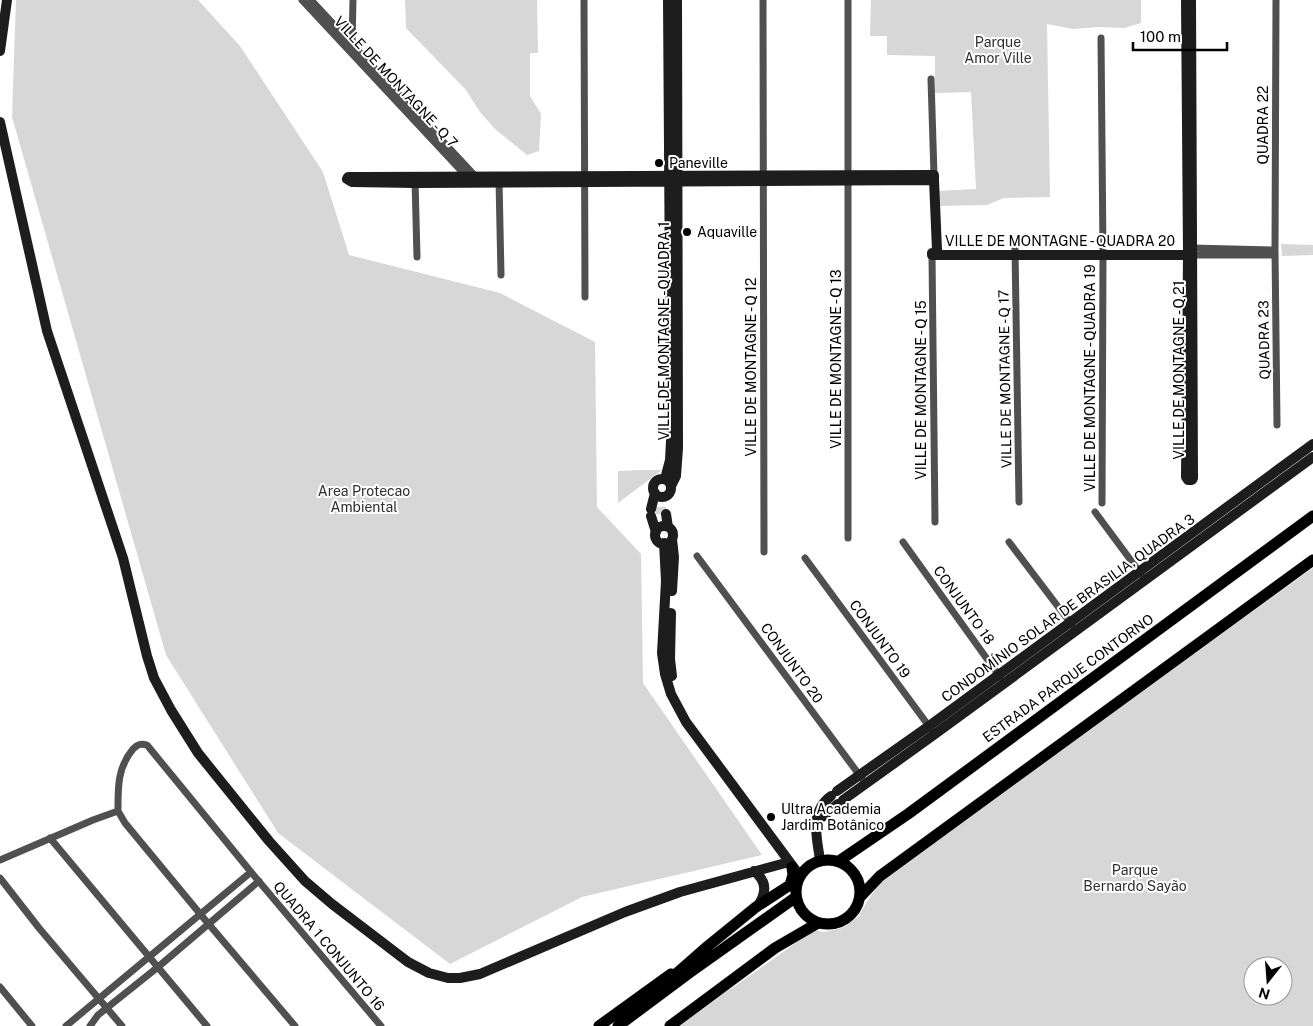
<svg xmlns="http://www.w3.org/2000/svg" width="1313" height="1026" font-family="'Public Sans',sans-serif">
<style>
.green{fill:#d7d7d7;fill-rule:evenodd}
.lines{fill:none;stroke-linecap:round;stroke-linejoin:round}
.secondary-tunnel{stroke:#d9d9d9;stroke-width:10;stroke-dasharray:10 5;stroke-linecap:butt}
.primary-casing{stroke:#dbdbdb;stroke-width:12}
.street{stroke:#505050;stroke-width:7}
.secondary{stroke:#1d1d1d;stroke-width:10}
.primary{stroke:#000;stroke-width:11}
.poi-dot{fill:#000;stroke:#fff;stroke-width:2}
.labels{text-anchor:middle;stroke-width:4;stroke-linejoin:round;paint-order:stroke}
.park-label{font-size:14px;fill:#2e2e2e;stroke:#fff}
.street-label{font-size:14px;fill:#000;stroke:#fff}
.poi-label{font-size:14px;fill:#000;stroke:#fff;text-anchor:start}
</style>
<rect width="100%" height="100%" fill="#fff"/>
<path class="green" d="M16,0H198L240,46L323,172L349,255L500,293L595,342L597,507L641,554L643,683L762,855L582,897L450,964L278,833L166,655L12,117Z
M405,0H537L538,53H530V96L541,114L539,151L527,155L495,129L480,112L466,90L406,28Z
M871,0H1141V23L1124,28L1098,27L1073,29L1047,24L1050,197L1004,198L987,205L936,206V191L976,189L971,92L935,93V56L887,55V36H870Z
M1281,244L1313,245V255L1282,256Z
M640,470H662L618,503V471Z
M1313,568V1026H669L718,990L731,989L814,930L824,932L842,928L858,917L868,900L886,875ZM1253,966H1283V996H1253Z"/>
<g class="lines">
<path class="secondary-tunnel" d="M661,507V514"/>
<defs>
<path id="primary" d="M796 892a32 32 0 1 1 64 0a32 32 0 1 1-64 0Z
M839,861L908,814L1313,516
M860,897L880,876L1313,560
M667,982L708,946L756,907L790,885L793,875L792,867
M599,1026L671,974
M618,1026L689,973L796,897
M670,1026L775,948L818,923"/>
</defs>
<use href="#primary" class="primary-casing"/>
<path class="street" d="M302,0L469,179
M311,0L477,178
M584,0L585,297
M763,0L764,552
M848,0V538
M1276,0L1275,250L1277,425
M1101,38L1103,254L1102,503
M352,45L353,0
M931,79L934,175
M415,180L417,257
M499,180L501,275
M1192,248L1275,250
M1015,249L1019,502
M932,255L935,522
M1192,255H1275
M1095,512L1141,574
M903,542L1000,677
M1009,542L1072,625
M697,556L866,784
M805,558L931,729
M118,811C118,789 117,768 133,749C137,745 140,743 147,745L251,872L381,1026
M118,811L125,823L201,915L295,1026
M50,838L207,1026
M0,860L93,820L118,811
M0,878L39,928L122,1026
M0,987L32,1026
M66,1026L251,872
M90,1026L98,1015L158,967L259,881"/>
<path class="secondary" d="M1186,0L1188,255L1186,477L1188,480H1192L1193,478L1191,0
M0,51L7,0
M0,122L47,331L123,558L147,656L154,678L171,710L198,753L269,841L305,881L332,904L408,962L429,973L448,978H460L480,974L625,912L680,892L789,862
M934,180L415,183L352,182L347,179L348,177H362L934,175V180L937,250L936,255
M932,253V255H1192
M653 488a9 9 0 1 1 18 0a9 9 0 1 1-18 0Z
M665,479L670,460L671,441L668,0
M671,486L676,476L678,448L677,0
M651,509L655,493
M666,514L668,527
M651,516L656,532
M655 535a9 9 0 1 1 18 0a9 9 0 1 1-18 0Z
M672,539L674,557L672,591
M664,543L666,581L662,653L665,674L671,694L686,722L800,876
M671,613L670,659L672,676
M837,791L929,726L1313,444
M843,800L935,734L1313,457
M817,821L838,804
M820,860C817,838 809,812 831,796
M754,871C767,881 767,893 757,907"/>
<use href="#primary" class="primary"/>
</g>
<g class="poi-dot">
<circle cx="659" cy="163" r="5"/>
<circle cx="687" cy="232" r="5"/>
<circle cx="771" cy="817" r="5"/>
</g>
<g class="labels">
<g class="park-label">
<text x="998" y="47">Parque<tspan x="998" dy="16">Amor Ville</tspan></text>
<text x="364" y="496">Area Protecao<tspan x="364" dy="16">Ambiental</tspan></text>
<text x="1135" y="875">Parque<tspan x="1135" dy="16">Bernardo Sayão</tspan></text>
</g>
<g class="street-label">
<text transform="translate(396 82) rotate(47)" y="5">VILLE DE MONTAGNE - Q 7</text>
<text transform="translate(1263 125) rotate(-90)" y="5">QUADRA 22</text>
<text x="1060" y="246">VILLE DE MONTAGNE - QUADRA 20</text>
<text transform="translate(664 331) rotate(-90)" y="5">VILLE DE MONTAGNE - QUADRA 1</text>
<text transform="translate(1264 340) rotate(-91)" y="5">QUADRA 23</text>
<text transform="translate(836 359) rotate(-90)" y="5">VILLE DE MONTAGNE - Q 13</text>
<text transform="translate(751 367) rotate(-90)" y="5">VILLE DE MONTAGNE - Q 12</text>
<text transform="translate(1179 370) rotate(-90)" y="5">VILLE DE MONTAGNE - Q 21</text>
<text transform="translate(1090 378) rotate(-90)" y="5">VILLE DE MONTAGNE - QUADRA 19</text>
<text transform="translate(1005 379) rotate(-91)" y="5">VILLE DE MONTAGNE - Q 17</text>
<text transform="translate(921 390) rotate(-90)" y="5">VILLE DE MONTAGNE - Q 15</text>
<text transform="translate(964 605) rotate(54)" y="5">CONJUNTO 18</text>
<text transform="translate(1068 608) rotate(-36)" y="5">CONDOMÍNIO SOLAR DE BRASILIA, QUADRA 3</text>
<text transform="translate(880 639) rotate(54)" y="5">CONJUNTO 19</text>
<text transform="translate(792 663) rotate(54)" y="5">CONJUNTO 20</text>
<text transform="translate(1068 678) rotate(-36)" y="5">ESTRADA PARQUE CONTORNO</text>
<text transform="translate(329 946) rotate(50)" y="5">QUADRA 1 CONJUNTO 16</text>
</g>
<g class="poi-label">
<text x="669" y="168">Paneville</text>
<text x="697" y="237">Aquaville</text>
<text x="781" y="814">Ultra Academia<tspan x="781" dy="16">Jardim Botânico</tspan></text>
</g>
</g>
<g transform="translate(1268 981) rotate(197)"><circle r="24" fill="#ffffff" stroke="#999999"/>
<path d="M0-4L9 19L0 12L-9 19Z" fill="#000000"/>
<text y="-8" font-size="14" font-weight="bold" text-anchor="middle" fill="#000000">N</text>
</g>
<path d="M1133 42v8h94v-8" fill="none" stroke="#000000" stroke-width="2.5"/>
<text x="1140" y="42" font-size="15" fill="#000000" stroke="#ffffff" stroke-width="4" paint-order="stroke">100 m</text>
</svg>
